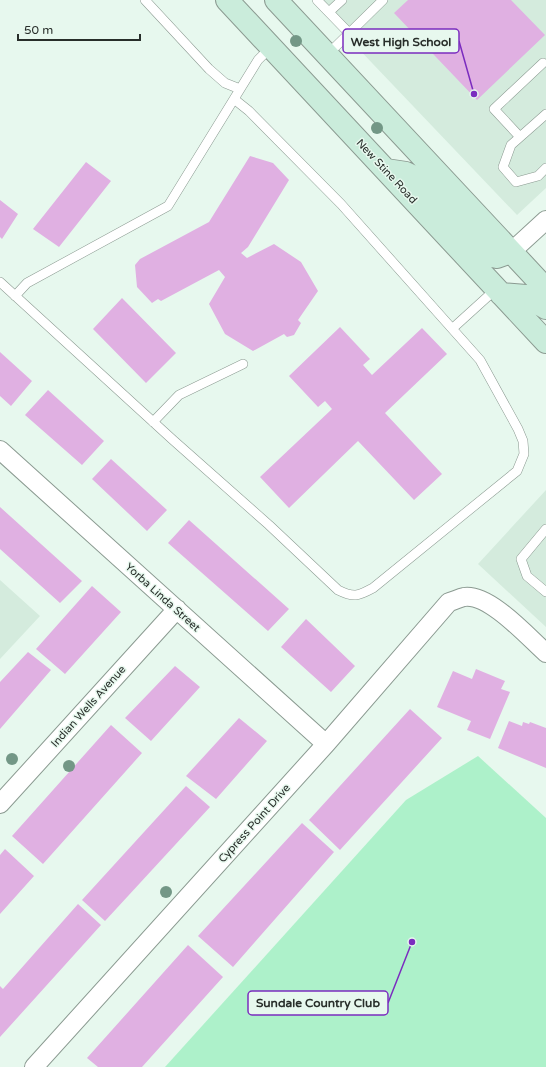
<svg xmlns="http://www.w3.org/2000/svg" width="546" height="1067" font-family="'Varela Round',sans-serif">
<style>
.built{fill:#d4ebdd}
.green{fill:#adf1ca}
.building{fill:#e0b0e2}
.lines{fill:none;stroke-linecap:round;stroke-linejoin:round}
.lane-casing{stroke:#8b9a91;stroke-width:10}
.street-casing{stroke:#8b9a91;stroke-width:20}
.secondary-casing{stroke:#8b9a91;stroke-width:24}
.lane{stroke:#fff;stroke-width:9}
.street{stroke:#fff;stroke-width:18}
.secondary{stroke:#caecdb;stroke-width:22}
.tree{fill:#739786}
.labels{text-anchor:middle;stroke-width:3;stroke-linejoin:round;paint-order:stroke}
.street-label{font-size:11px;fill:#282e2a;stroke:#e7f8ee}
.leader{fill:none;stroke:#7b2cbf;stroke-width:1.5}
.callout-dot{fill:#7b2cbf;stroke:#e7f8ee;stroke-width:1.5}
.callout{fill:#e7f8ee;stroke:#7b2cbf;stroke-width:1.5}
.callout-label{font-size:12px;text-anchor:middle;font-weight:bold;fill:#282e2a}
</style>
<rect width="100%" height="100%" fill="#e7f8ee"/>
<path class="built" d="M312,0H546V188L517,215Z
M546,490V627L478,564Z
M0,580L40,616L0,659Z"/>
<path class="green" d="M478,756L546,818V1067H165L406,800Z"/>
<path class="building" d="M408,0H511L545,35L477,100L394,13Z
M250,156L273,163L289,180L248,247L241,253L247,258L274,244L301,262L318,291L298,320L301,323L294,335L287,337L284,334L253,351L225,334L209,304L225,277L219,270L161,301L158,299L152,303L137,287L135,265L140,259L209,222Z
M86,162L111,181L59,247L33,229Z
M0,200L18,214L2,239L0,237Z
M122,298L176,353L146,383L93,329Z
M340,327L370,359L363,365L372,375L422,328L447,354L385,413L442,474L414,500L358,441L289,508L260,477L332,409L325,401L318,407L289,376Z
M0,352L32,381L11,406L0,396Z
M48,390L104,441L82,465L25,415Z
M111,459L167,510L147,531L92,479Z
M0,507L82,581L60,603L0,549Z
M189,520L289,609L268,631L168,543Z
M92,586L121,612L65,674L36,649Z
M306,619L355,666L331,692L281,647Z
M28,652L51,670L0,729V682Z
M175,666L200,687L151,741L125,718Z
M476,669L505,681L501,689L510,692L490,739L467,730L471,721L437,707L453,671L472,679Z
M410,709L442,738L340,850L309,820Z
M239,718L267,741L216,799L186,776Z
M509,721L522,726L523,722L529,724L530,722L546,728V768L498,748Z
M111,725L142,753L43,864L12,836Z
M186,786L210,807L105,921L82,900Z
M302,823L334,852L233,967L198,936Z
M5,849L34,876L0,914V855Z
M78,904L101,925L0,1037V986L3,989Z
M188,945L223,977L142,1067H98L87,1058Z"/>
<g class="lines">
<defs>
<path id="lane" d="M145,0L209,69L225,83L240,89
M317,0L349,33
M329,12L342,0
M327,55L383,0
M546,114L511,145L503,167L516,182L538,176L546,168
M520,137L494,109L543,63
M0,282L173,440L269,525L338,590C354,598 358,596 373,588L517,471L524,454L523,441L518,429L480,360L341,204L249,111L234,99
M15,296L27,283L168,206L258,60L271,47
M453,328L496,289
M153,422L179,395L243,364
M546,529L521,559L527,576L546,592"/>
<path id="street" d="M511,252L546,220
M0,450L326,744
M0,804L177,609
M34,1067L326,744L449,602C454,601 459,598 464,597C489,593 528,637 546,653"/>
<path id="secondary" d="M227,0L546,342
M276,0L546,289
M386,170L406,173L414,177L487,255L497,257L511,252
M501,294L526,296L546,308"/>
</defs>
<use href="#lane" class="lane-casing"/>
<use href="#street" class="street-casing"/>
<use href="#secondary" class="secondary-casing"/>
<use href="#lane" class="lane"/>
<use href="#street" class="street"/>
<use href="#secondary" class="secondary"/>
</g>
<g class="tree">
<circle cx="296" cy="41" r="6"/>
<circle cx="377" cy="128" r="6"/>
<circle cx="12" cy="759" r="6"/>
<circle cx="69" cy="766" r="6"/>
<circle cx="166" cy="892" r="6"/>
</g>
<g class="labels">
<g class="street-label">
<text transform="translate(387 171) rotate(47)" y="4">New Stine Road</text>
<text transform="translate(163 597) rotate(42)" y="4">Yorba Linda Street</text>
<text transform="translate(88 706) rotate(-48)" y="4">Indian Wells Avenue</text>
<text transform="translate(254 823) rotate(-48)" y="4">Cypress Point Drive</text>
</g>
</g>
<path class="leader" d="M474 94L459 41M412 942L388 1003"/>
<g class="callout-dot">
<circle cx="474" cy="94" r="4"/>
<circle cx="412" cy="942" r="4"/>
</g>
<g class="callout">
<rect x="343" y="29" width="116" height="24" rx="4"/>
<rect x="248" y="991" width="140" height="24" rx="4"/>
</g>
<g class="callout-label">
<text x="401" y="46">West High School</text>
<text x="318" y="1007">Sundale Country Club</text>
</g>
<path d="M18 34v6h122v-6" fill="none" stroke="#282e2a" stroke-width="2"/>
<text x="24" y="34" font-size="12" fill="#282e2a" stroke="#e7f8ee" stroke-width="3" paint-order="stroke">50 m</text>
</svg>
